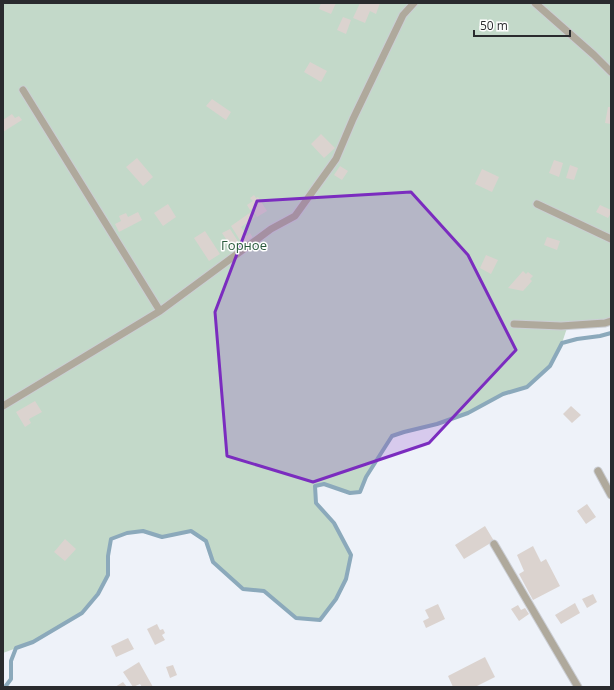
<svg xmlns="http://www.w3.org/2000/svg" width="614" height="690" font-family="'Open Sans',sans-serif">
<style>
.green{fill:#c3d9c9}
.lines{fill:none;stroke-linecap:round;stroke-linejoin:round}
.stream{stroke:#8ba9bb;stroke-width:4}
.building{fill:#dbd3cf}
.service-casing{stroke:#cbced4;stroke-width:9}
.service{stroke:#afa99c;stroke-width:7}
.marked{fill:#7b2cbf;fill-opacity:0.2;stroke:#7b2cbf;stroke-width:3;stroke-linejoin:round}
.labels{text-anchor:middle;stroke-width:3;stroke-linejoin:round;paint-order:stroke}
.park-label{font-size:13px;fill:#28583b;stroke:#fff}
</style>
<rect width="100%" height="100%" fill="#eef2f9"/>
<path class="green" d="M3,3H611V321L568,325L562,343L550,366L527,387L503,394L468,413L437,424L404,432L392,436L366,477L360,492L350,493L324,484L315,486L316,503L334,523L351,555L346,579L336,599L320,620L296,618L264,591L243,589L213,562L206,541L191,531L162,537L143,531L127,533L111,539L108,556V575L98,594L82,613L33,642L3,653Z"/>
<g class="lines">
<path class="stream" d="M5,687L11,679V661L16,648L33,642L82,613L98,594L108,575V556L111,539L127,533L143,531L162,537L191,531L206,541L213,562L243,589L264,591L296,618L320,620L336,599L346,579L351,555L334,523L316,503L315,486L324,484L350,493L360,492L366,477L392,436L404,432L437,424L468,413L503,394L527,387L550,366L562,343L577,339L600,336L611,333"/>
</g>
<path class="building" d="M321,3H336L331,14L319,9Z
M360,3H380L376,14L370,11L365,23L353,18Z
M343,17L351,20L346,34L337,30Z
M310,62L327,71L321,82L304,72Z
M212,99L231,112L226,120L206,106Z
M608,107H611V124L605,123Z
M12,114L15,118L19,116L22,120L3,132V120Z
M321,134L335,148L324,158L311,144Z
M137,158L153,177L143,186L126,167Z
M554,160L563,163L559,177L549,173Z
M570,165L578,168L574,180L566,178Z
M340,166L348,171L342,180L334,175Z
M482,169L499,177L492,192L475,184Z
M254,195L256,198L258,197L267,211L257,217L252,209L250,210L247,205L253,201L250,198Z
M168,204L176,217L163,226L154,213Z
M600,205L611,210V213L608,218L596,212Z
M138,212L142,220L119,232L115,224L121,221L119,216L126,213L128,217Z
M251,212L255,217L241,227L247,236L250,233L253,238L243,245L231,226Z
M230,229L241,246L234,251L222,233Z
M205,231L220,254L209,261L194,238Z
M547,237L560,241L557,250L544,245Z
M486,255L498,260L491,274L480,268Z
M523,271L526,274L528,272L533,276L530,279L532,281L523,291L508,288Z
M35,401L42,412L29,419L31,423L25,427L16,412Z
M571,406L581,415L572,423L563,414Z
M587,504L596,517L586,524L577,511Z
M485,526L494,541L464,559L455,545Z
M65,539L76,549L65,561L54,552Z
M533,546L541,562L546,559L560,586L533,600L519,574L524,571L517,555Z
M593,594L597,602L587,608L582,599Z
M575,603L580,613L561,624L555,615Z
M438,604L445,619L426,628L423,621L429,618L425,610Z
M518,605L521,610L525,608L529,614L519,621L511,609Z
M157,624L160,630L163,629L165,633L162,635L165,640L155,645L147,629Z
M128,638L134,649L116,657L111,646Z
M485,657L495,677L475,687H453L448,676Z
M139,662L153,687H142L140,684L133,687L123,672Z
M173,665L177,675L170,678L166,667Z
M123,682L127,687H115Z"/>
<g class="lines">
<defs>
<path id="service" d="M535,3L594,55L611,72
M23,90L160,311
M537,204L611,239
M514,324L561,326L605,323L611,321
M3,406L160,311L271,229L295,216L336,159L353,119L403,15L414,3
M598,471L611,495
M494,544L578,687"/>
</defs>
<use href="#service" class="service-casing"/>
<use href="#service" class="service"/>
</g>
<path class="marked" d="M411,192L468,255L516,350L429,443L313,482L227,456L215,312L257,201Z"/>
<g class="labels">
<g class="park-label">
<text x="244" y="250">Горное</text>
</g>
</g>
<rect width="614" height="690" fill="none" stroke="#2a2b2e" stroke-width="8"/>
<path d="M474 30v6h96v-6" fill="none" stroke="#2a2b2e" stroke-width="2"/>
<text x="480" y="30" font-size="12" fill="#2a2b2e" stroke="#ffffff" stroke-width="3" paint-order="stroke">50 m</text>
</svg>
